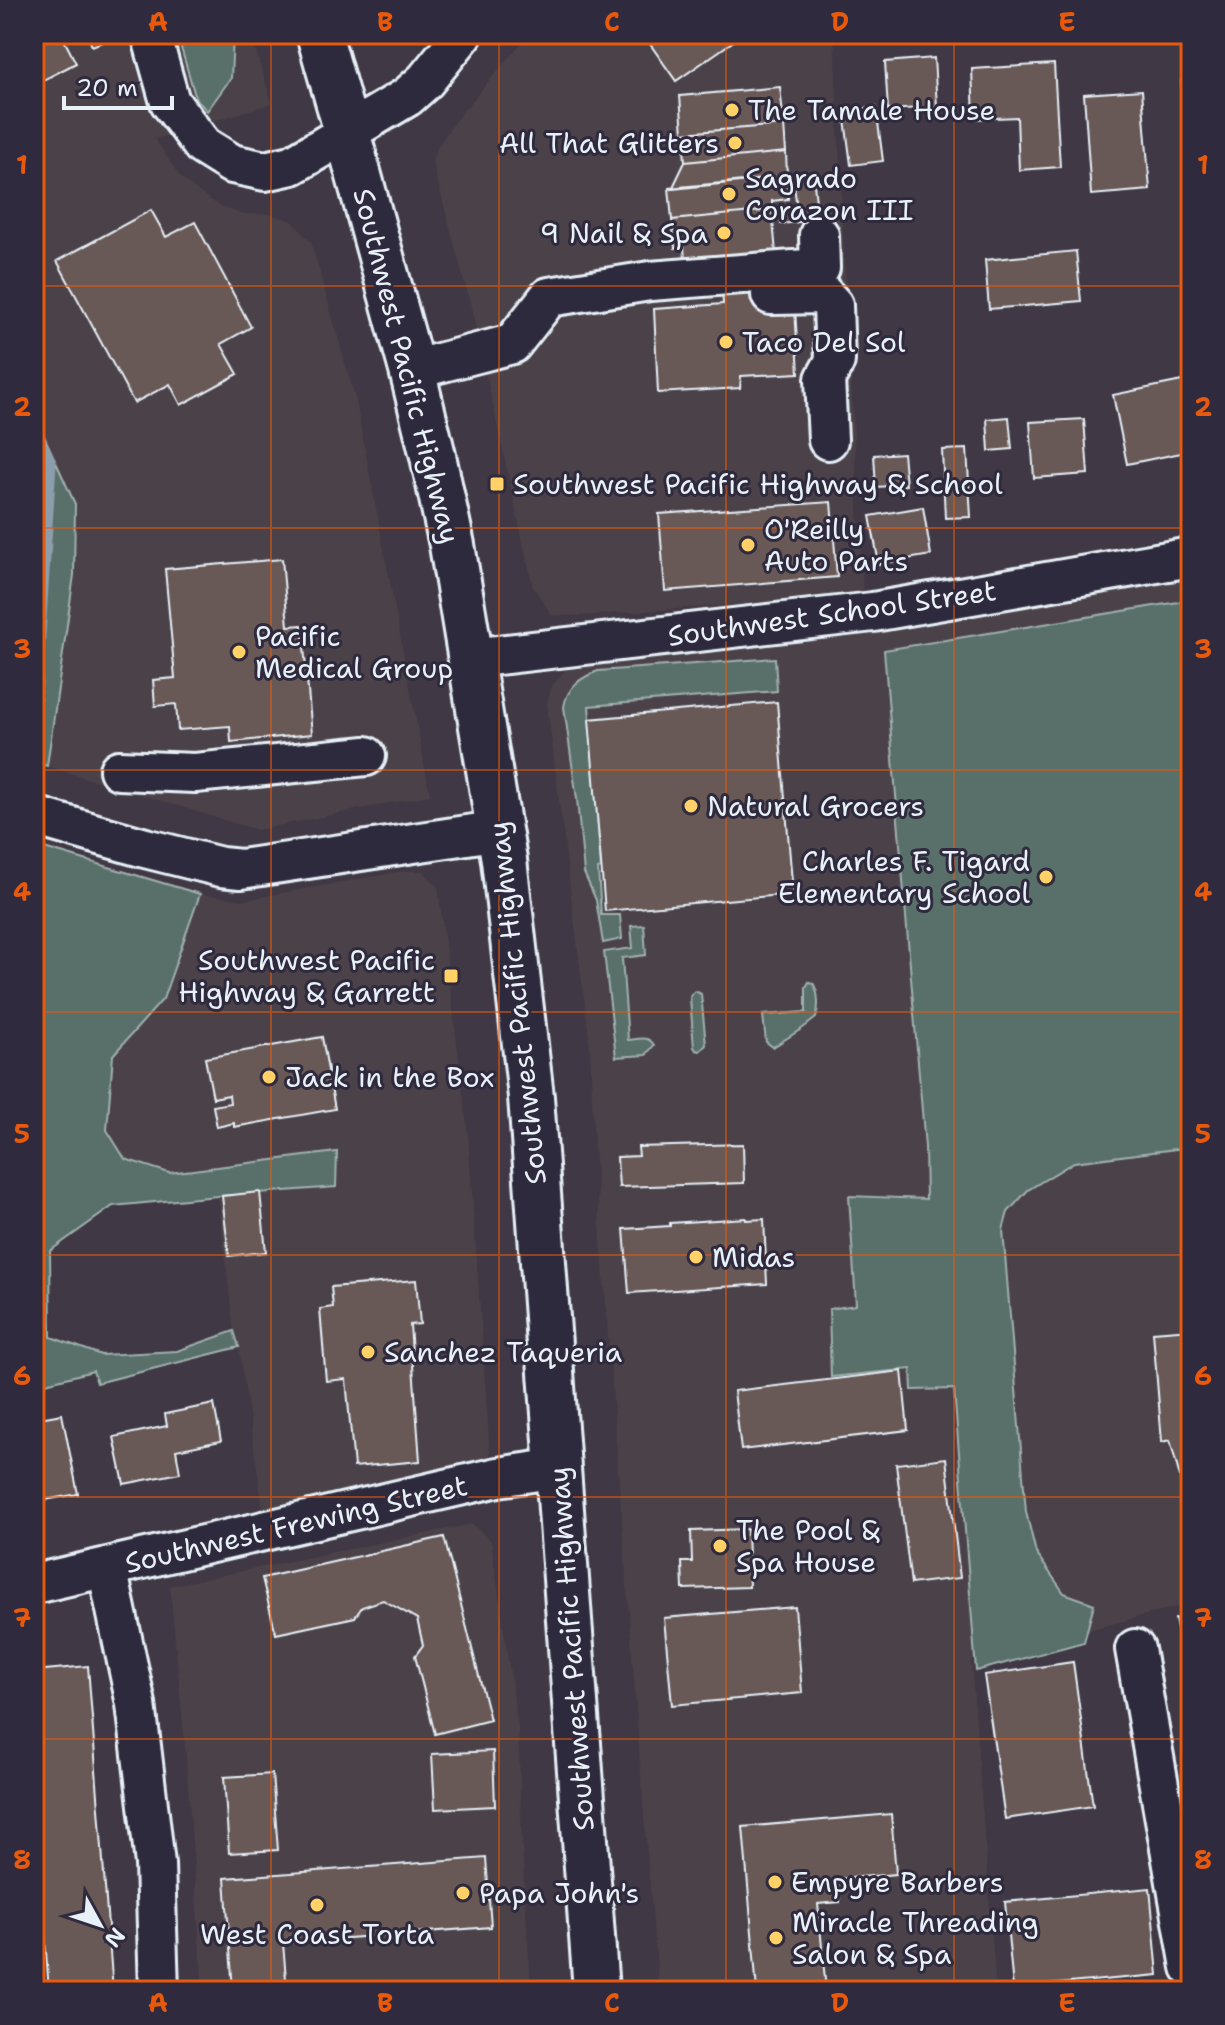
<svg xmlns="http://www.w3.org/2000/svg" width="1225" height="2025" font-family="'Shantell Sans',sans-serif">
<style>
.built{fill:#4c4249}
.green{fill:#596f69;stroke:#a0b0b0;stroke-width:2}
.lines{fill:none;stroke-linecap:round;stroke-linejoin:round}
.stream{stroke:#8c9eac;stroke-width:11}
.building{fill:#685856;stroke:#e8f1f8;stroke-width:2}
.minor-casing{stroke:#e8f1f8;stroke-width:44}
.highway-casing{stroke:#e8f1f8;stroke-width:50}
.minor{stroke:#2f2a3d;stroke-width:38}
.highway{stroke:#2f2a3d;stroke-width:44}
.grid{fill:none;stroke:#e8590c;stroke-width:2;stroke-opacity:0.55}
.poi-dot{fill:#ffd166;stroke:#2f2a3d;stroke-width:3}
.labels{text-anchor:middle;stroke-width:6;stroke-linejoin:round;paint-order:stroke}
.poi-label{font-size:28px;fill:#e8f1f8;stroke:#2f2a3d;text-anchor:start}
.street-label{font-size:28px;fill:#e8f1f8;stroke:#2f2a3d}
.neatline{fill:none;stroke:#e8590c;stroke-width:3}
.grid-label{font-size:26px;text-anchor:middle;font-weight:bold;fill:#e8590c}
</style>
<rect width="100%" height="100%" fill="#403844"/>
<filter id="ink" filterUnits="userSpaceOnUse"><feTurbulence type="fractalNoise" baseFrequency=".0125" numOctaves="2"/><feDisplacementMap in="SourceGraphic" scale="16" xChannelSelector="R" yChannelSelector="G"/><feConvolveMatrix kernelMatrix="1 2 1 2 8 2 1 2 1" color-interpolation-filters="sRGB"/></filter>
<g filter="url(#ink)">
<path class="built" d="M34,34H250L272,103L155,139L180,177L194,189L218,205L240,214H270L292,221L311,242L356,402L430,795L257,830L47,766L74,575L75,505L34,414Z
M529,34H834L844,257L863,595L579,616L552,615L533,587L471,306L432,161L437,148L455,121Z
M1191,577V1603L971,1661L996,1991H659L645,1828L594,1145L590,1045L547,704L552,686L568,667L587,656L880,633Z
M404,871H423L438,887L468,1135L490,1456L264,1515L239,1347L234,1331L218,1196L113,1206L107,1130L113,1055L163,999L200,894L244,900Z
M472,1524L491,1541L518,1728L522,1849L531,1991H203L186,1757L170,1586Z"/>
<path class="green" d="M177,34H233L231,78L207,111L196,99Z
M34,414L75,504L74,575L47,766L34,762Z
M1191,600V1147L1074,1162L1028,1190L1008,1212L1003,1230L1026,1512L1036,1553L1064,1593L1094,1604L1084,1642L976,1671L954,1389L912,1390L911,1369L831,1377L829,1309L856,1305L849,1196L926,1199L925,1147L884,650Z
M775,658L777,691L589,706L601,868L598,869L601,915H620L622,939L603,943L596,900L584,873L577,799L564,707C567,687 580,678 598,671Z
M34,845L200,894L163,999L113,1055L107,1130L125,1159L169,1173L337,1152L336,1187L218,1196L113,1206L50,1251L51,1337L101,1355L177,1351L234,1331L239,1347L97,1383L93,1371L34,1386Z
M644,925L646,955L622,958L628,1040C639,1039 648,1035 654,1045L646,1055L616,1057L604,952L633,948L631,926Z
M809,982L813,983C819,992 819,1008 816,1018L803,1028L773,1047L766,1042L763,1015L806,1012V987Z
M695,991L701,994L706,1045L700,1051L696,1050L694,1047L690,998L691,994Z"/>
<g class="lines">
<path class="stream" d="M34,431L51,463L34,729"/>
</g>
<path class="building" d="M34,34H61L76,63L34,85Z
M87,34H115L116,37L92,46Z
M643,34H736L738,38L676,81Z
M934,58L937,107L888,110L885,62Z
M1054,64L1060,167L1019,170L1017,117L974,119L972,69Z
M1191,80V126L1185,127L1181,81Z
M780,87L784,125L683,133L680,96Z
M1142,90L1150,190L1091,195L1084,94Z
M876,107L883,161L851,165L844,112Z
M784,125L786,152L685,162L683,133Z
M786,152L787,177L672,189L685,162Z
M813,175L818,220L781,224L780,210L797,209L793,177Z
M787,177L788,199L772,201V210L672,220L669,188Z
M151,210L166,237L195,222L251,327L221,344L238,374L181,405L170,384L134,403L57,261Z
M772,210L776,253L685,260L684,247L675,248L672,220Z
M1076,251L1081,301L989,309L985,260Z
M766,284L795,309L799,373L741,376L740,388L658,393L654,309L723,304L722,287Z
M1187,380L1191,400V451L1127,464L1113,395Z
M1009,417L1012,449L989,451L987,419Z
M1084,419L1088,474L1034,478L1030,422Z
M967,449L971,517L945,518L942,450Z
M903,453L906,485L876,487L874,455Z
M831,502L837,577L665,591L659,514Z
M923,507L931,555L879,564L870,516Z
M282,559L288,626L302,625L312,734L231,742L230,726L178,730L176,704L155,706L153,680L175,678L165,569Z
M777,702L793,894L605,911L589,719Z
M322,1037L335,1109L234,1127V1123L217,1127L213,1106L230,1103L229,1095L213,1098L205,1058Z
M743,1144L744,1183L619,1187L617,1157L639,1156L638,1147Z
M260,1192L266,1252L229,1256L222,1196Z
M746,1218V1220L764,1219L767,1284L629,1293L624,1229L670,1226V1223Z
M416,1280L420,1324L410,1325L420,1461L354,1467L346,1379L326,1381L320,1309L333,1307L331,1287Z
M1191,1329V1478L1181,1481L1170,1440L1162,1442L1153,1332Z
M902,1371L908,1430L741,1450L734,1391Z
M214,1404L221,1441L176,1450L180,1473L124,1484L114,1437L167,1426L165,1414Z
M62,1414L78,1494L34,1502V1419Z
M946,1458L960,1578L911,1584L896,1464Z
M747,1529L749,1587L683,1589L682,1562H692L691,1531Z
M444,1537L490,1720L435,1734L415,1656L423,1645L417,1619L383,1600L362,1607L355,1617L276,1634L262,1578Z
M795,1607L802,1693L672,1705L664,1618Z
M1191,1616V1696L1175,1619Z
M1073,1662L1093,1806L1005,1819L984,1675Z
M88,1666L113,1991H49L34,1796V1671Z
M493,1751L495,1806L435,1809L432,1754Z
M272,1774L278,1850L229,1853L224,1777Z
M891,1814L896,1874L838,1879L840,1902L818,1904L826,1991H757L743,1827Z
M486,1858L491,1927L283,1943L287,1991H233L225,1878Z
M1150,1888L1158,1975L1013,1988L1005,1902Z"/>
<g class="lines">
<defs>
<path id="minor" d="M151,34L170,102L203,146L232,164L265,171L292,165L407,97L425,81L463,34
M771,295L823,294L833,305L835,361L825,379L828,440
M412,370L512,344L549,297L650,281L820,268L819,235
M471,658L873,612L1191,557
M119,770L195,773L366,756
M34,816L145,848L221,867L241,869L500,830
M107,1567L136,1704L155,1864L159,1991
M34,1584L498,1477L558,1468
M1135,1649L1191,1967"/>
<path id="highway" d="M319,34L347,132L412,370L433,456L452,545L504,860L531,1097L596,1991"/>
</defs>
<use href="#minor" class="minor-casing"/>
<use href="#highway" class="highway-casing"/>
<use href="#minor" class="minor"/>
<use href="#highway" class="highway"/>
</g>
</g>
<path class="grid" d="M271,34V1991M499,34V1991M726,34V1991M954,34V1991M34,286H1191M34,528H1191M34,770H1191M34,1012H1191M34,1255H1191M34,1497H1191M34,1739H1191"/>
<g class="poi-dot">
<circle cx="732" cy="110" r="8"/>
<circle cx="735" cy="143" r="8"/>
<circle cx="729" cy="194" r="8"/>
<circle cx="724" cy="233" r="8"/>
<circle cx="726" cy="342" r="8"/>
<rect x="489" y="476" width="16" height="16" rx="4"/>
<circle cx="748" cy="545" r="8"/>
<circle cx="239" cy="652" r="8"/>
<circle cx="691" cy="806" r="8"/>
<circle cx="1046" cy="877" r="8"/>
<rect x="443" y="968" width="16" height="16" rx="4"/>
<circle cx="269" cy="1077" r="8"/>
<circle cx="696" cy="1257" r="8"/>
<circle cx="368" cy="1352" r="8"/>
<circle cx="720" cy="1546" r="8"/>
<circle cx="775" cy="1882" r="8"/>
<circle cx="463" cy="1893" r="8"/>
<circle cx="317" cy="1905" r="8"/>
<circle cx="776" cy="1938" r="8"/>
</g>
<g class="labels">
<g class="poi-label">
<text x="748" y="120">The Tamale House</text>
<text x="719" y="153" text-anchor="end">All That Glitters</text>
<text x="745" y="188">Sagrado<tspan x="745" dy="32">Corazon III</tspan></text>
<text x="708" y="243" text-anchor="end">9 Nail &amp; Spa</text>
<text x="742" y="352">Taco Del Sol</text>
<text x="513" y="494">Southwest Pacific Highway &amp; School</text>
<text x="764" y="539">O'Reilly<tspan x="764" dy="32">Auto Parts</tspan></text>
<text x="255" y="646">Pacific<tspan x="255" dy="32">Medical Group</tspan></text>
<text x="707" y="816">Natural Grocers</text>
<text x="1030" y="871" text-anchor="end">Charles F. Tigard<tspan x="1030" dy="32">Elementary School</tspan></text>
<text x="435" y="970" text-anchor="end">Southwest Pacific<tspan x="435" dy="32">Highway &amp; Garrett</tspan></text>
<text x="285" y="1087">Jack in the Box</text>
<text x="712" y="1267">Midas</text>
<text x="384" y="1362">Sanchez Taqueria</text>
<text x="736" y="1540">The Pool &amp;<tspan x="736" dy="32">Spa House</tspan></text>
<text x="791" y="1892">Empyre Barbers</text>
<text x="479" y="1903">Papa John's</text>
<text x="792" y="1932">Miracle Threading<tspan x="792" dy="32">Salon &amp; Spa</tspan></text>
<text x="317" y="1944" text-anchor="middle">West Coast Torta</text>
</g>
<g class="street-label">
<text transform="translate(407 366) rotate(76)" y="10">Southwest Pacific Highway</text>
<text transform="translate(832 613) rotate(-8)" y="10">Southwest School Street</text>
<text transform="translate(517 1003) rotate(-96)" y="10">Southwest Pacific Highway</text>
<text transform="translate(296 1524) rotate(-13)" y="10">Southwest Frewing Street</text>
<text transform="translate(571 1649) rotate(-94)" y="10">Southwest Pacific Highway</text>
</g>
</g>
<rect width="1225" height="2025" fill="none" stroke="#2f2a3d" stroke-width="88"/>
<g transform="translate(100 1925) rotate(130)" stroke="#2f2a3d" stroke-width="6" paint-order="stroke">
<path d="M0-6L14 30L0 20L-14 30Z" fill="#e8f1f8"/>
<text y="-12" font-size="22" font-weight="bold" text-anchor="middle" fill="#e8f1f8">N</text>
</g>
<path d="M64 96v12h108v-12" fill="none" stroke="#e8f1f8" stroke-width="4"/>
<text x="76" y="96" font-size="24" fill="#e8f1f8" stroke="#2f2a3d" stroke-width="6" paint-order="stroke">20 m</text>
<rect x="44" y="44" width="1137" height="1937" class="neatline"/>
<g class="grid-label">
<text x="158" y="31">A</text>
<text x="385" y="31">B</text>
<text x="612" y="31">C</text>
<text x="840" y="31">D</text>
<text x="1067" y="31">E</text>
<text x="22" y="174">1</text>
<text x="1203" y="174">1</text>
<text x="22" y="416">2</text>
<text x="1203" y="416">2</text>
<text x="22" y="658">3</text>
<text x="1203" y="658">3</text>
<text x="22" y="901">4</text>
<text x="1203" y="901">4</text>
<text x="22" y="1143">5</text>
<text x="1203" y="1143">5</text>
<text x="22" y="1385">6</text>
<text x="1203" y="1385">6</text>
<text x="22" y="1627">7</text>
<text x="1203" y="1627">7</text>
<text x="22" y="1869">8</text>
<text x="1203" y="1869">8</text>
<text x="158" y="2012">A</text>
<text x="385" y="2012">B</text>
<text x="612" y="2012">C</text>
<text x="840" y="2012">D</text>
<text x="1067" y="2012">E</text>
</g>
</svg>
